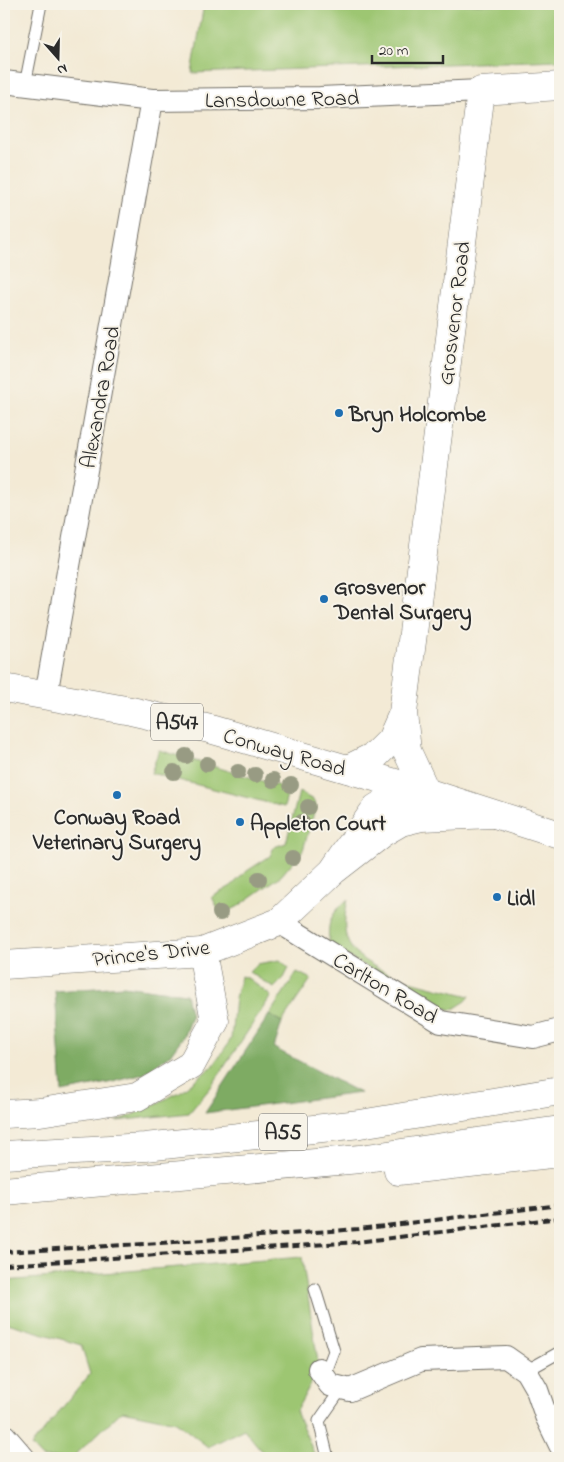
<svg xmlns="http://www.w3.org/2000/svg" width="564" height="1462" font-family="'Indie Flower',sans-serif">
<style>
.green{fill:#9dc672;stroke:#64784e}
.forest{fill:#7eab64;stroke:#546b48}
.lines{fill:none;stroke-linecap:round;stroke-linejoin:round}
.service-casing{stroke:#716e66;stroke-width:13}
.minor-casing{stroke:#716e66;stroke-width:24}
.secondary-casing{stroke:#716e66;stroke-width:29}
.primary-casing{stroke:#716e66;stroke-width:29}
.trunk-casing{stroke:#716e66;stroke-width:29}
.service{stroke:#fff;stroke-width:11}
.minor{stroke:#fff;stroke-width:22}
.secondary{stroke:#fff;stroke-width:28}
.primary{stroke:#fff;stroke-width:28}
.trunk{stroke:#fff;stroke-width:28}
.rail{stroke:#2b2b2b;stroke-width:4;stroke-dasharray:8 4;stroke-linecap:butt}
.tree{fill:#989b83}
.poi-dot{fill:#1f6fb2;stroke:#f7f3e8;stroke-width:2}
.labels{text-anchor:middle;stroke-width:4;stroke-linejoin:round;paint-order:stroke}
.shield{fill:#f7f3e8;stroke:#686764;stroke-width:1}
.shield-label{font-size:21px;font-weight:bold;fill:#2b2b2b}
.street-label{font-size:22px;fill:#2b2b2b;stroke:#f7f3e8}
.poi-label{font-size:22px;font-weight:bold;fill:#2b2b2b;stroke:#f7f3e8;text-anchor:start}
</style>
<rect width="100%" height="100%" fill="#f7f3e8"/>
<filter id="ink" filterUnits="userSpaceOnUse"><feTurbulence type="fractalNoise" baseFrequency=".02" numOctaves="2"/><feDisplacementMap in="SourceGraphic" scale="10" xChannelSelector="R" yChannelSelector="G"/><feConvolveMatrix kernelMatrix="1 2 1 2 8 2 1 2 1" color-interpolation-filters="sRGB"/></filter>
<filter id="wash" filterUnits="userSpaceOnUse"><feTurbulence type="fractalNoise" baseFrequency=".0096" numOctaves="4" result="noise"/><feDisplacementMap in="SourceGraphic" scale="20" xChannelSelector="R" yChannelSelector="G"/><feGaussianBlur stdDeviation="1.12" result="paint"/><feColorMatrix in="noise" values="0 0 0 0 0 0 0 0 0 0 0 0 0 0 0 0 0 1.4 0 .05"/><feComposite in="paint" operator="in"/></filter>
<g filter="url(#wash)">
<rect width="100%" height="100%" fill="#f3ead5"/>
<path class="green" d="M204,4H560V60L192,73Z
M159,750L289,789L284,807L151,773Z
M299,792L313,800L316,806L303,850L281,876L237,907L223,914L220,913L212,897L231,886L247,871L270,856L274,847L286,843Z
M348,899C345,913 342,930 349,944C367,976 436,987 470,996L466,1001L452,1010L435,1005L338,951L329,942C327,919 332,914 348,899Z
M280,960L289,968L284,978L274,988L249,972L257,964Z
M297,972L311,979L282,1022L269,1015Z
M241,976L249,979L271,996L211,1087L189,1113L116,1121L133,1115L180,1092L214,1065L231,1039L235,998Z
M302,1257L319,1369L296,1411L316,1458H267L244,1429L208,1447L176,1422L122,1411L72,1458H42L31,1446L90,1374L81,1345L4,1322V1281Z"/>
<path class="forest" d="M123,986L186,994L191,1016L183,1037L170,1055L144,1074L113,1082L62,1092L55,991Z
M269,1015L282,1022L274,1048L360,1093L205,1113Z"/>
</g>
<g filter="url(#ink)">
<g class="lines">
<defs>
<path id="service" d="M25,85L41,4
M315,1289L334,1351L324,1377
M526,1371L560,1352
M328,1458L319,1421L342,1388"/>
<path id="minor" d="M4,82L152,100L320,98L481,91
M46,695L152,100
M279,922L441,1022L533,1037L560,1030
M319,1369L330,1385L350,1390L421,1360L506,1357L526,1371L537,1390L546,1416L560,1445
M4,1435L24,1458"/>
<path id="secondary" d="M348,769L376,755L391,740L403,713
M333,871L376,808L397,795L426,792L407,751L403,713L481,91L560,86
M4,965L202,952L279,922L333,871L382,833L401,822L422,817L492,814"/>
<path id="primary" d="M4,688L131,711L210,729L426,792L560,835"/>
<path id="trunk" d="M4,1114L40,1112L137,1097L191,1065L215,1021L202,952
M4,1155L145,1147L360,1124L560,1091
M398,1171L560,1153
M4,1191L360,1159L560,1130"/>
</defs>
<use href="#service" class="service-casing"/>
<use href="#minor" class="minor-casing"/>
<use href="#secondary" class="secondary-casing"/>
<use href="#primary" class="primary-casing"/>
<use href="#trunk" class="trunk-casing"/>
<use href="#service" class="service"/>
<use href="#minor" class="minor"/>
<use href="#secondary" class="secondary"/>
<use href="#primary" class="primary"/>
<use href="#trunk" class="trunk"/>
<path class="rail" d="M4,1252L160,1243L359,1229L560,1205
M4,1265L357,1242L560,1218"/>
</g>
<g class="tree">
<circle cx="186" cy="756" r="8"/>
<circle cx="207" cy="764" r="8"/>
<circle cx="174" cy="772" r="8"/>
<circle cx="238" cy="772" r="8"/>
<circle cx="255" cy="775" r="8"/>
<circle cx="273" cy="780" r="8"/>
<circle cx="291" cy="785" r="8"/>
<circle cx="308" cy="807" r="8"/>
<circle cx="302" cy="822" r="8"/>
<circle cx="293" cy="858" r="8"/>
<circle cx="259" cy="879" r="8"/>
<circle cx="220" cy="913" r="8"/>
</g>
</g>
<g class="poi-dot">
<circle cx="339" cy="413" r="5"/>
<circle cx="324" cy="599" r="5"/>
<circle cx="117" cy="795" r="5"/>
<circle cx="240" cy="822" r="5"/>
<circle cx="497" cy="897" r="5"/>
</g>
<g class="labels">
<g class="shield">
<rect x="151" y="703.5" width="52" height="37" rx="4"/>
<rect x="259" y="1113.5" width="48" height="37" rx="4"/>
</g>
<g class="shield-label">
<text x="177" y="729">A547</text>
<text x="283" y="1139">A55</text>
</g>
<g class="street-label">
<text transform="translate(282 98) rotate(-1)" y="8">Lansdowne Road</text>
<text transform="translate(453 313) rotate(-83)" y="8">Grosvenor Road</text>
<text transform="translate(99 397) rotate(-80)" y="8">Alexandra Road</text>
<text transform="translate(285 751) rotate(16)" y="8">Conway Road</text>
<text transform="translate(151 952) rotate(-6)" y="8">Prince's Drive</text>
<text transform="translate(386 987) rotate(31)" y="8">Carlton Road</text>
</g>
<g class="poi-label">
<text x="349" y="421">Bryn Holcombe</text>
<text x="334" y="594">Grosvenor<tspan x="334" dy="25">Dental Surgery</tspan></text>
<text x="117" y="824" text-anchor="middle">Conway Road<tspan x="117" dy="25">Veterinary Surgery</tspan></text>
<text x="250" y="830">Appleton Court</text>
<text x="507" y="905">Lidl</text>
</g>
</g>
<rect width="564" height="1462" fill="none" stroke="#f7f3e8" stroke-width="20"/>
<g transform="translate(58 58) rotate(160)" stroke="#f7f3e8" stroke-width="4" paint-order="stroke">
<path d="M0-4L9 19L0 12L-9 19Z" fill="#2b2b2b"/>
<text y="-8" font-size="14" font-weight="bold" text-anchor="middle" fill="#2b2b2b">N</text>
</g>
<path d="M372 55v8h71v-8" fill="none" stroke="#2b2b2b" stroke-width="2.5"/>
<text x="379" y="55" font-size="15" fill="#2b2b2b" stroke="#f7f3e8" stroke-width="4" paint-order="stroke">20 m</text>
</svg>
